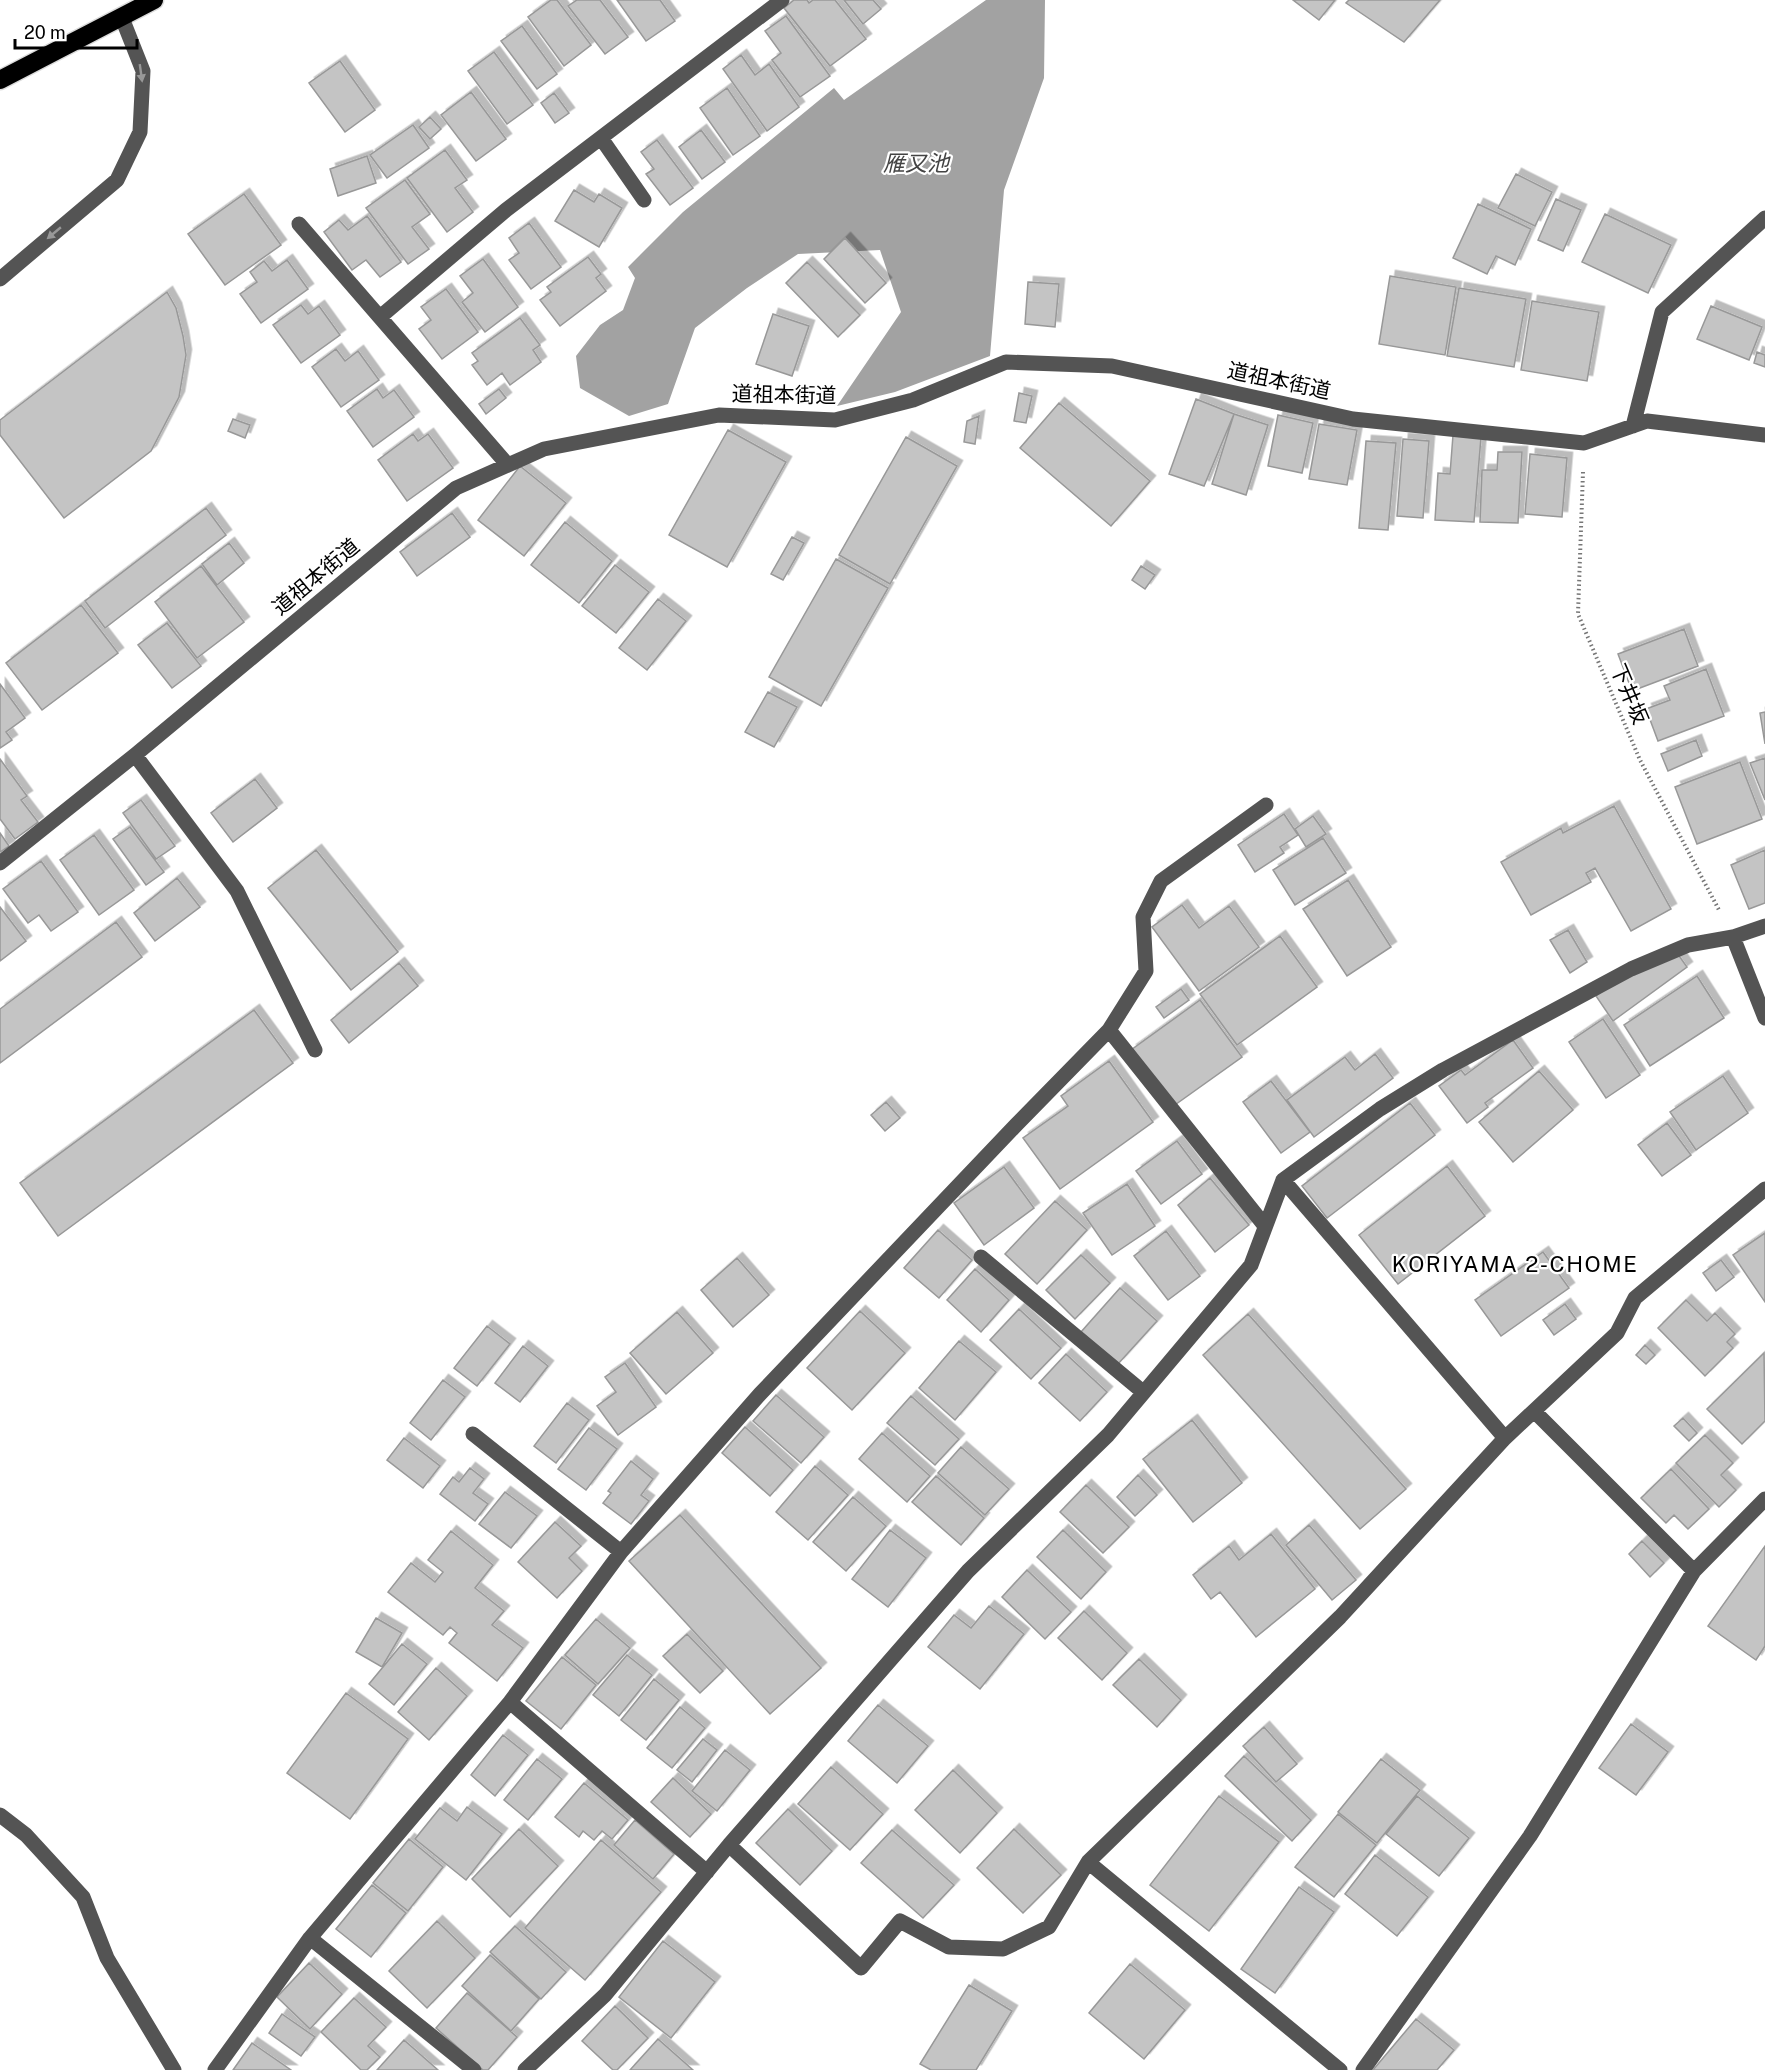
<svg xmlns="http://www.w3.org/2000/svg" width="1765" height="2070" font-family="'Public Sans','Noto Sans JP',sans-serif">
<style>
.water{fill:#a2a2a2}
.building{fill:#c4c4c4;stroke:#989898;stroke-width:1.5;filter:url(#shadow)}
.lines{fill:none;stroke-linecap:round;stroke-linejoin:round}
.highway-casing{stroke:#dbdbdb;stroke-width:21}
.path{stroke:#767676;stroke-width:4;stroke-dasharray:1.5 3;stroke-linecap:butt}
.minor{stroke:#545454;stroke-width:15}
.highway{stroke:#000;stroke-width:18}
.oneway{fill:#989898}
.labels{text-anchor:middle;stroke-width:4.5;stroke-linejoin:round;paint-order:stroke}
.street-label{font-size:21px;fill:#000;stroke:#fff}
.water-label{font-size:22px;font-style:italic;fill:#434343;stroke:#fff}
.neighbourhood-label{font-size:22px;letter-spacing:1.5px;fill:#000;stroke:#fff}
</style>
<defs>
<filter id="shadow"><feDropShadow dx="5.5" dy="-5.5" stdDeviation="0" flood-color="#0004"/></filter>
</defs>
<rect width="100%" height="100%" fill="#fff"/>
<path class="water" d="M986,0H1045L1044,78L1004,190L990,356L895,392L837,406L901,312L880,250L798,254L747,288L695,328L668,404L629,416L580,388L576,356L600,325L623,310L635,278L628,267L683,212L834,88L844,100Z"/>
<path class="building" d="M551,0H557L591,45L564,66L528,17Z
M577,0H600L628,37L605,54L568,6Z
M617,0H660L675,21L646,41Z
M794,0H807L809,3L813,0H835L866,39L830,66L784,8Z
M844,0H873L881,9L863,24Z
M1293,0H1335L1319,20Z
M1349,0H1440L1404,42L1346,3Z
M786,16L830,76L800,97L772,60L781,53L765,31Z
M522,26L557,74L537,89L501,41Z
M494,52L533,105L507,124L468,71Z
M741,55L755,75L769,64L799,107L767,131L723,69Z
M340,61L375,110L345,132L309,83Z
M727,88L760,136L733,155L700,108Z
M471,92L506,139L476,161L441,115Z
M554,93L569,113L555,123L541,103Z
M430,117L441,129L430,139L419,127Z
M413,125L429,148L387,178L370,155Z
M701,130L725,162L702,179L679,147Z
M657,140L693,188L670,205L646,174L654,169L641,152Z
M445,150L467,180L455,188L473,212L447,232L407,178Z
M367,156L376,183L338,196L330,169Z
M1516,174L1552,192L1535,226L1498,208Z
M405,180L430,214L412,227L429,249L408,264L366,208Z
M574,190L594,202L599,194L622,208L599,247L555,221Z
M244,194L281,245L225,285L188,234Z
M1556,199L1581,210L1563,251L1538,240Z
M1478,204L1531,229L1515,265L1496,256L1487,274L1453,258Z
M1605,214L1671,245L1648,293L1582,262Z
M367,216L401,262L380,277L366,260L352,270L324,232L339,220L348,230Z
M529,223L561,267L531,289L509,260L519,253L509,238Z
M845,238L886,283L865,303L824,259Z
M588,257L601,274L596,278L606,291L560,326L540,300L551,292L547,287Z
M483,259L518,307L485,332L462,302L473,293L460,276Z
M287,260L308,289L261,323L240,294L257,282L250,272L264,261L272,271Z
M807,262L860,315L838,337L786,283Z
M1390,276L1456,287L1445,355L1379,344Z
M1028,282L1059,284L1055,327L1025,324Z
M1459,288L1526,299L1514,367L1447,356Z
M446,289L478,332L442,359L419,329L431,320L421,307Z
M167,292L176,308L183,336L186,355L179,397L151,451L64,518L0,435V420Z
M1532,301L1599,312L1587,381L1521,370Z
M301,305L308,314L319,306L340,335L301,363L273,325Z
M1711,306L1762,327L1749,360L1697,339Z
M773,314L809,326L792,376L756,364Z
M520,318L540,345L533,350L541,362L510,385L502,373L487,385L472,365L478,361L472,353Z
M336,349L345,361L358,351L379,380L341,407L312,367Z
M1757,352L1765,355V367L1754,363Z
M377,389L383,398L394,390L414,417L373,447L347,411Z
M499,389L506,398L486,414L479,404Z
M1019,393L1032,396L1026,423L1014,421Z
M1196,399L1234,414L1204,486L1169,474Z
M1059,403L1150,481L1111,526L1020,448Z
M1234,414L1268,425L1246,495L1212,484Z
M1278,415L1313,423L1302,473L1268,466Z
M979,416L975,444L964,442L967,421Z
M233,419L250,425L245,438L228,431Z
M1319,424L1357,430L1347,485L1309,479Z
M728,430L786,462L727,567L669,535Z
M413,434L418,441L428,434L453,468L407,501L378,460Z
M1453,435L1481,437L1474,522L1435,520L1438,473L1450,474Z
M906,437L957,466L890,584L839,555Z
M1403,439L1429,441L1423,518L1397,516Z
M1366,441L1396,443L1388,530L1359,528Z
M1498,452H1522L1518,523L1480,522L1482,470H1497Z
M1530,454L1567,458L1562,517L1525,514Z
M520,466L566,503L524,556L478,520Z
M206,508L226,535L105,628L85,601Z
M452,513L470,537L417,576L400,552Z
M565,522L612,561L579,603L531,565Z
M792,537L804,543L783,580L771,574Z
M229,543L244,563L217,585L202,564Z
M836,559L888,588L821,706L769,677Z
M615,565L649,592L616,633L582,606Z
M201,566L244,622L197,658L155,602Z
M1141,566L1155,575L1145,589L1132,580Z
M658,599L686,621L647,670L619,648Z
M81,605L118,653L42,710L6,663Z
M167,623L201,666L172,688L138,645Z
M1684,629L1698,666L1632,691L1618,654Z
M1706,669L1724,716L1658,741L1646,709L1670,700L1664,686Z
M0,684L25,718L6,732L12,740L0,748Z
M768,692L797,707L774,747L745,732Z
M1765,712V744L1760,713Z
M1696,740L1702,756L1668,771L1661,754Z
M1765,758V800L1750,763Z
M0,759L27,796L21,800L38,822L15,839L0,819Z
M1740,762L1762,819L1697,844L1675,787Z
M255,779L277,808L233,842L211,813Z
M141,800L175,846L156,859L123,813Z
M1614,806L1671,909L1631,931L1595,868L1586,873L1591,882L1531,915L1501,862L1561,828L1563,833Z
M1284,814L1298,835L1280,847L1284,853L1255,872L1238,845Z
M1313,816L1326,834L1306,847L1295,829Z
M130,827L164,872L146,885L113,839Z
M0,833L9,846L0,852Z
M94,835L134,890L99,915L60,860Z
M1323,838L1346,873L1295,905L1273,870Z
M316,850L398,952L351,990L268,888Z
M1765,850V903L1749,909L1731,865Z
M41,861L78,912L51,931L39,915L28,923L3,889Z
M177,878L200,907L155,941L134,913Z
M1348,880L1391,947L1347,976L1303,909Z
M1182,905L1199,928L1229,906L1259,947L1199,991L1152,927Z
M0,907L26,941L0,961Z
M116,922L142,957L0,1063V1009Z
M1568,930L1587,962L1570,973L1550,940Z
M1280,936L1317,987L1237,1045L1200,994Z
M1677,953L1687,967L1613,1021L1596,996L1618,980Z
M399,963L418,986L349,1043L331,1020Z
M1697,976L1724,1018L1650,1066L1624,1025Z
M1181,989L1189,1000L1164,1018L1156,1007Z
M1200,1000L1242,1057L1172,1107L1131,1050Z
M254,1010L293,1063L58,1236L20,1183Z
M1603,1019L1640,1075L1606,1098L1569,1042Z
M1513,1040L1533,1068L1485,1103L1488,1107L1467,1123L1439,1086L1461,1070L1465,1075Z
M1375,1054L1393,1078L1314,1137L1287,1100L1345,1057L1355,1070Z
M1109,1061L1153,1122L1060,1189L1023,1138L1068,1106L1061,1096Z
M1539,1071L1573,1110L1513,1162L1479,1122Z
M1723,1076L1748,1113L1696,1150L1670,1112Z
M1271,1081L1310,1132L1281,1153L1243,1102Z
M886,1102L900,1118L885,1131L871,1115Z
M1410,1103L1435,1135L1327,1218L1302,1186Z
M1667,1123L1691,1155L1662,1176L1638,1145Z
M1177,1141L1202,1174L1161,1204L1136,1171Z
M1447,1166L1485,1216L1398,1284L1359,1235Z
M1004,1167L1034,1208L984,1245L954,1203Z
M1210,1178L1249,1225L1215,1252L1178,1205Z
M1127,1184L1155,1226L1112,1255L1083,1213Z
M1055,1201L1087,1230L1037,1284L1005,1254Z
M938,1230L972,1260L939,1298L904,1268Z
M1166,1231L1200,1276L1168,1300L1134,1256Z
M1765,1233V1302L1733,1255Z
M1543,1252L1569,1288L1501,1336L1475,1300Z
M1081,1255L1110,1283L1075,1319L1046,1290Z
M737,1258L769,1295L733,1327L701,1290Z
M1721,1260L1734,1277L1716,1291L1703,1273Z
M975,1269L1009,1300L981,1332L947,1300Z
M1120,1288L1157,1321L1118,1364L1081,1332Z
M1686,1300L1707,1321L1715,1313L1735,1334L1727,1342L1733,1348L1705,1376L1658,1328Z
M1565,1304L1576,1319L1554,1335L1543,1320Z
M1019,1309L1061,1348L1031,1379L990,1340Z
M860,1311L905,1353L852,1410L807,1368Z
M677,1312L713,1353L666,1394L630,1353Z
M1248,1314L1406,1489L1360,1529L1203,1355Z
M487,1326L510,1344L477,1386L454,1368Z
M959,1341L996,1372L955,1420L919,1388Z
M1645,1345L1655,1355L1646,1364L1636,1355Z
M523,1346L548,1366L520,1402L495,1383Z
M1764,1353L1765,1421L1742,1444L1707,1409Z
M1066,1354L1107,1392L1080,1421L1039,1383Z
M625,1363L656,1407L618,1435L597,1406L616,1392L605,1377Z
M443,1380L465,1397L431,1440L410,1423Z
M776,1395L824,1437L801,1463L753,1421Z
M911,1396L959,1439L935,1465L887,1423Z
M567,1403L589,1420L556,1463L534,1446Z
M1683,1418L1697,1433L1689,1441L1674,1426Z
M1192,1420L1242,1483L1193,1522L1143,1459Z
M745,1427L793,1470L770,1496L722,1453Z
M589,1428L617,1449L586,1490L558,1469Z
M882,1433L930,1476L907,1502L859,1459Z
M1705,1435L1733,1463L1721,1475L1736,1490L1719,1507L1676,1463Z
M404,1438L440,1466L423,1488L387,1460Z
M961,1447L1009,1489L985,1515L938,1473Z
M631,1461L653,1479L641,1495L649,1501L631,1524L603,1503L611,1493L608,1491Z
M815,1466L848,1495L808,1540L776,1512Z
M470,1468L484,1479L473,1493L488,1504L475,1521L440,1494L453,1477L459,1482Z
M1671,1469L1709,1509L1688,1529L1674,1515L1666,1523L1641,1498Z
M1138,1475L1157,1495L1135,1516L1117,1497Z
M936,1476L984,1518L961,1545L912,1502Z
M1086,1485L1129,1527L1103,1553L1060,1512Z
M505,1492L537,1516L511,1548L479,1524Z
M853,1497L886,1526L846,1571L813,1542Z
M680,1515L821,1668L770,1714L629,1561Z
M555,1522L581,1546L569,1558L582,1571L557,1598L518,1562Z
M1309,1525L1356,1580L1332,1600L1286,1545Z
M890,1530L926,1558L888,1607L852,1579Z
M1063,1530L1106,1572L1081,1599L1037,1557Z
M451,1531L493,1565L475,1588L504,1611L492,1625L523,1648L497,1681L449,1643L457,1633L450,1627L443,1635L388,1592L411,1563L435,1582L443,1572L428,1560Z
M1271,1534L1315,1589L1256,1637L1220,1592L1211,1599L1193,1575L1229,1546L1239,1560Z
M1642,1541L1664,1563L1650,1577L1629,1554Z
M1765,1546V1646L1756,1660L1708,1626Z
M1027,1570L1071,1612L1045,1639L1002,1597Z
M989,1606L1024,1634L980,1689L928,1647L954,1615L971,1628Z
M1084,1611L1127,1653L1102,1680L1058,1638Z
M376,1618L402,1633L382,1667L356,1652Z
M596,1619L630,1648L598,1684L565,1655Z
M687,1634L723,1671L700,1693L663,1656Z
M402,1644L427,1664L394,1705L369,1684Z
M627,1655L652,1675L619,1716L593,1695Z
M562,1657L596,1685L561,1729L526,1701Z
M1139,1659L1181,1700L1157,1727L1113,1685Z
M436,1668L467,1696L429,1740L398,1712Z
M654,1679L679,1700L646,1740L621,1720Z
M346,1693L408,1739L350,1819L287,1773Z
M878,1705L928,1746L897,1783L848,1741Z
M680,1707L705,1728L672,1768L647,1748Z
M1631,1724L1668,1752L1636,1795L1599,1768Z
M1264,1727L1297,1764L1276,1782L1243,1746Z
M503,1735L528,1755L495,1796L471,1775Z
M703,1739L717,1750L692,1782L677,1770Z
M725,1750L750,1770L717,1811L692,1791Z
M1244,1756L1311,1820L1292,1841L1225,1776Z
M537,1759L562,1779L528,1820L504,1800Z
M1381,1759L1420,1790L1377,1843L1338,1812Z
M831,1767L883,1814L850,1850L798,1804Z
M953,1770L997,1813L960,1853L915,1810Z
M673,1778L711,1814L690,1837L651,1802Z
M584,1783L628,1820L612,1839L602,1831L594,1840L583,1831L579,1837L555,1817Z
M1219,1796L1279,1842L1209,1931L1150,1885Z
M1417,1796L1469,1838L1439,1876L1386,1834Z
M467,1807L502,1834L466,1880L415,1839L440,1808L457,1821Z
M788,1809L832,1851L800,1885L756,1843Z
M1338,1814L1376,1845L1334,1897L1295,1867Z
M635,1820L674,1854L653,1879L614,1845Z
M519,1829L558,1866L510,1917L472,1879Z
M1014,1829L1061,1875L1023,1913L977,1868Z
M892,1830L954,1885L923,1918L861,1863Z
M409,1839L443,1867L408,1911L373,1883Z
M601,1840L661,1892L585,1980L525,1928Z
M1375,1855L1428,1897L1397,1936L1345,1894Z
M372,1885L406,1913L371,1957L336,1929Z
M1299,1887L1334,1912L1275,1993L1241,1969Z
M437,1921L475,1958L427,2008L389,1971Z
M515,1926L566,1972L541,1999L490,1952Z
M663,1941L715,1982L671,2038L619,1997Z
M490,1955L539,1999L511,2031L462,1986Z
M309,1963L342,1994L310,2029L277,1997Z
M1130,1964L1185,2010L1144,2059L1089,2013Z
M969,1985L1012,2011L976,2070H931L920,2064Z
M467,1993L517,2037L488,2070H483L436,2028Z
M354,1998L386,2027L368,2046L380,2057L367,2070H361L321,2032Z
M615,2006L648,2038L617,2070H613L582,2041Z
M282,2014L315,2037L301,2056L269,2033Z
M1416,2019L1454,2050L1437,2070H1373Z
M658,2039L693,2070H630Z
M404,2040L438,2070H377Z
M252,2043L291,2070H233Z"/>
<g class="lines">
<defs>
<path id="highway" d="M0,80L154,0"/>
</defs>
<use href="#highway" class="highway-casing"/>
<path class="path" d="M1583,472L1578,614L1640,760L1719,910"/>
<path class="minor" d="M601,138L644,200
M299,224L507,464
M0,279L117,180L140,132L143,71L122,18
M380,317L506,210L782,0
M1633,426L1662,312L1765,218
M135,755L237,891L315,1050
M0,863L135,755L456,488L544,449L719,415L835,420L913,400L1006,362L1112,366L1353,419L1584,443L1647,421L1765,435
M1733,937L1765,1018
M1109,1030L1265,1226
M1283,1180L1505,1438
M981,1257L1143,1392
M1534,1411L1694,1571L1765,1499
M473,1434L621,1552
M510,1702L707,1872
M0,1815L26,1835L83,1897L107,1958L174,2070
M729,1845L861,1968L900,1921L949,1947L1003,1949L1049,1927L1088,1862
M310,1938L474,2070
M215,2070L310,1938L510,1702L621,1552L760,1394L1016,1125L1109,1030L1146,971L1143,917L1161,881L1266,805
M525,2070L605,1995L729,1845L968,1571L1108,1435L1251,1265L1283,1180L1380,1109L1443,1070L1631,969L1688,945L1733,937L1765,926
M1340,2070L1088,1862L1340,1617L1505,1438L1617,1333L1635,1298L1765,1189
M1363,2070L1530,1836L1694,1571"/>
<use href="#highway" class="highway"/>
</g>
<defs><path id="oneway-solid" d="M-6-.8H1V-3.2L6.5 0L1 3.2V.8H-6Z" transform="scale(1.5)"/></defs>
<g class="oneway">
<use href="#oneway-solid" transform="translate(141 73) rotate(82)"/>
<use href="#oneway-solid" transform="translate(54 233) rotate(140)"/>
</g>
<g class="labels">
<g class="street-label">
<text transform="translate(1279 381) rotate(12)" y="7">道祖本街道</text>
<text transform="translate(784 395) rotate(1)" y="7">道祖本街道</text>
<text transform="translate(316 577) rotate(-40)" y="7">道祖本街道</text>
<text transform="translate(1629 694) rotate(67)" y="7">下井坂</text>
</g>
<g class="water-label">
<text x="916" y="171">雁又池</text>
</g>
<g class="neighbourhood-label">
<text x="1515" y="1272">KORIYAMA 2-CHOME</text>
</g>
</g>
<path d="M15 39v9h122v-9" fill="none" stroke="#000000" stroke-width="3"/>
<text x="24" y="39" font-size="18" fill="#000000" stroke="#ffffff" stroke-width="4.5" paint-order="stroke">20 m</text>
</svg>
